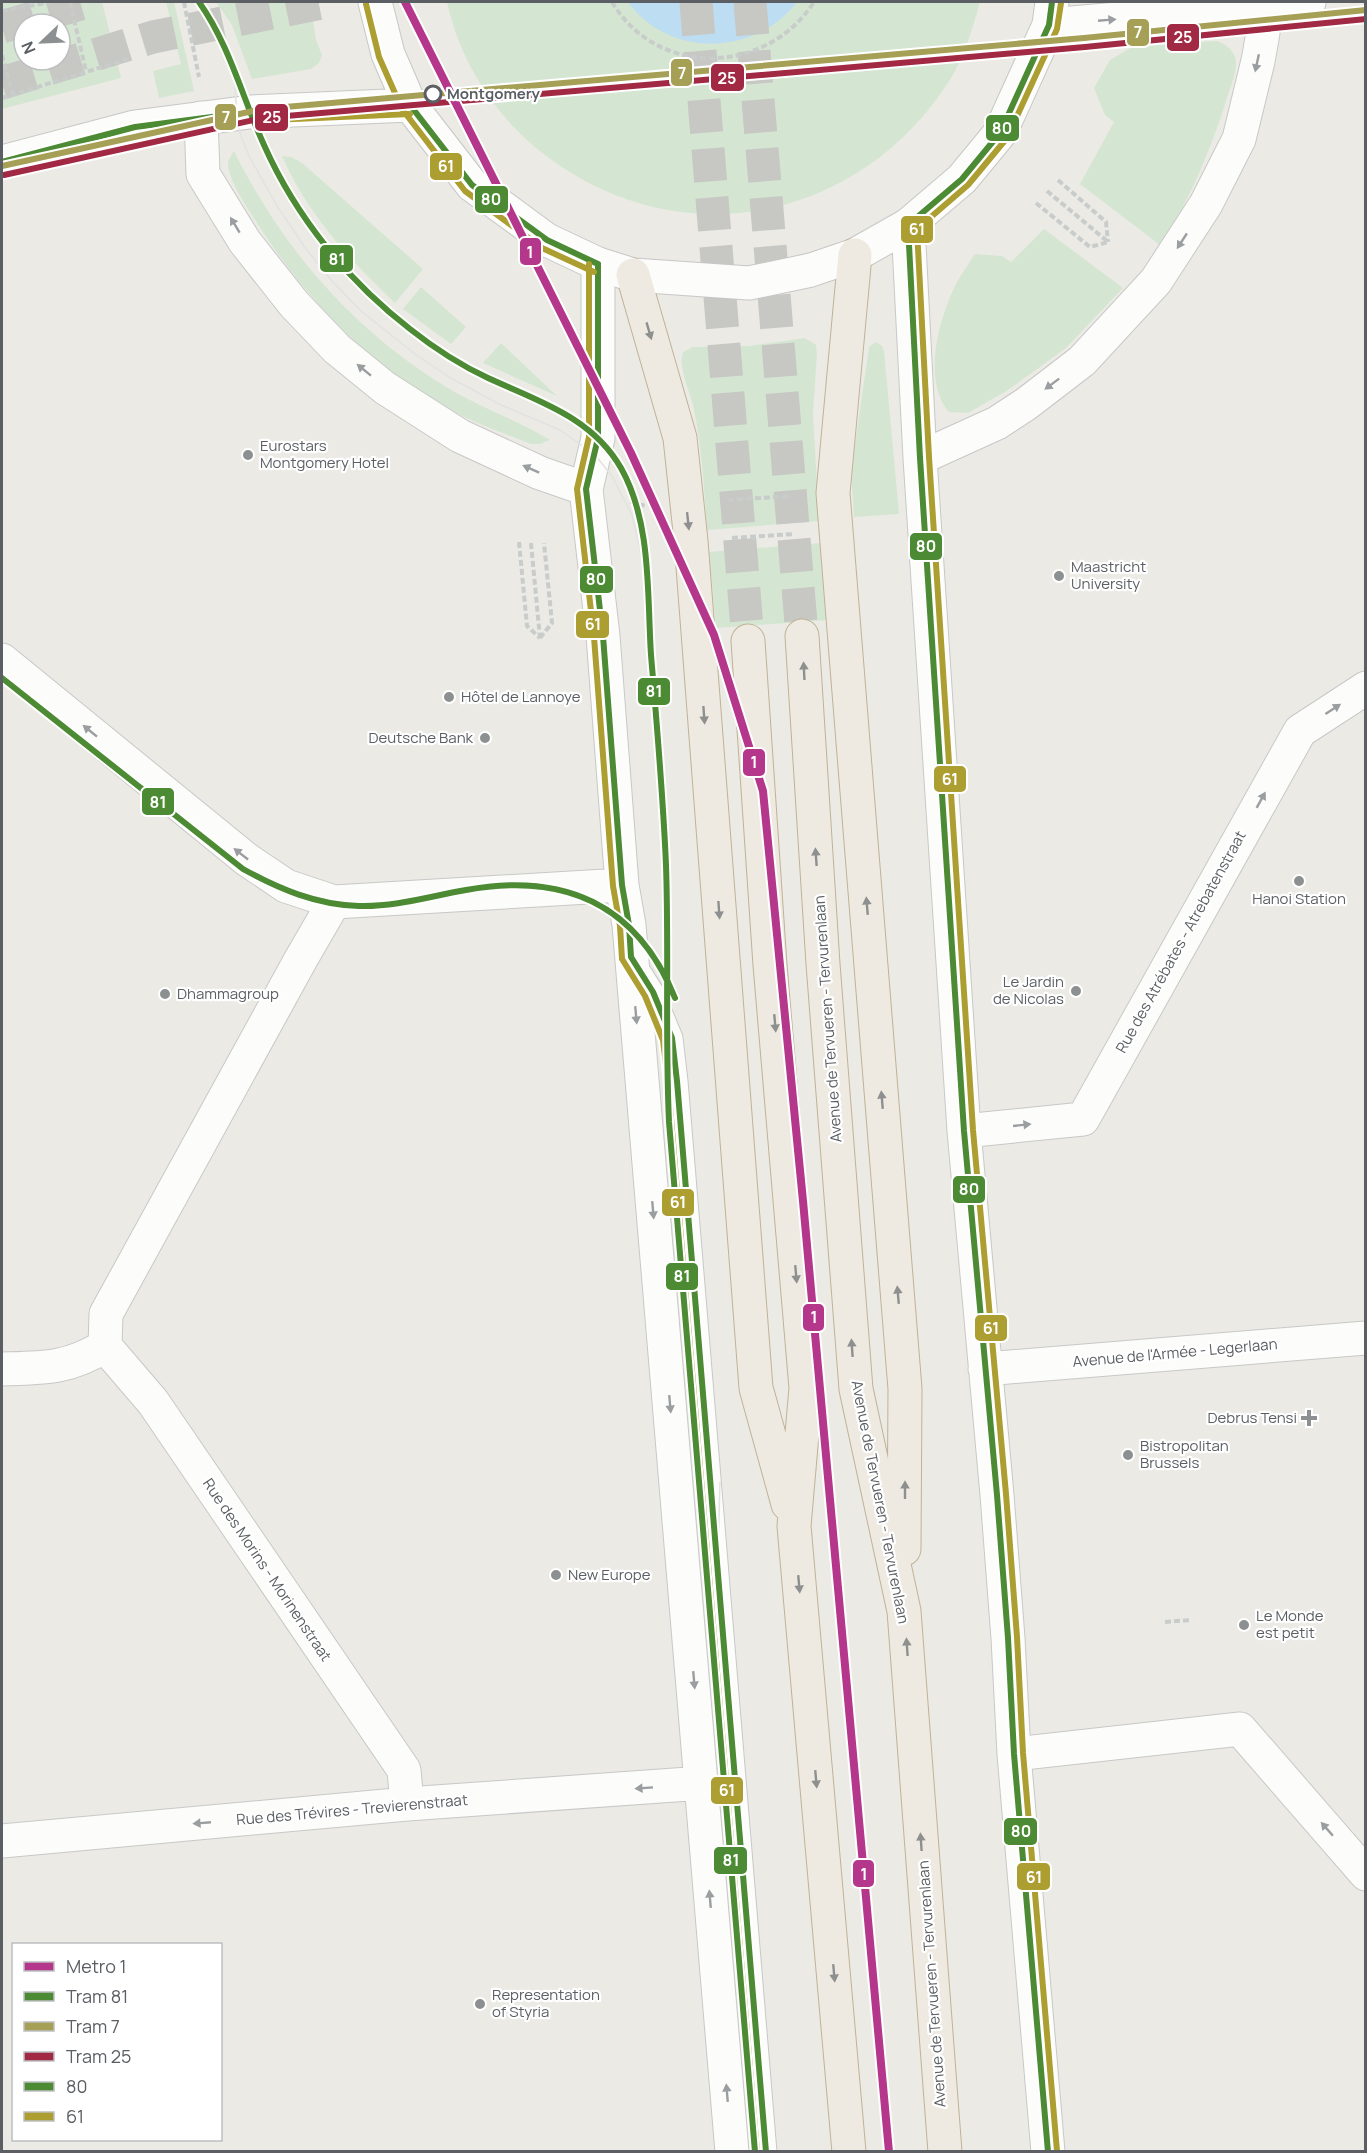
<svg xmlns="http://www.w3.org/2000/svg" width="1367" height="2153" font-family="Manrope,sans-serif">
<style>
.green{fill:#d4e6d2;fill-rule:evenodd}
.water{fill:#bcddf2}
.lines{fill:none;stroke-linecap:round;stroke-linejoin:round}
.primary-tunnel{stroke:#c7c7c4;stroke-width:33;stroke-dasharray:33 16;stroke-linecap:butt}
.highway-tunnel{stroke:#c7c7c4;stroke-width:33;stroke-dasharray:33 16;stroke-linecap:butt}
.lane-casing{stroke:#c8c8c8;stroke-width:23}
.street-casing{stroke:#c8c8c8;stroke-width:35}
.secondary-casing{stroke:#c7c7c7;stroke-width:35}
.highway-casing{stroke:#c0b296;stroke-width:35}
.path{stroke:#c8ccca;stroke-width:4;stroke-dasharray:6 3;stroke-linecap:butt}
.lane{stroke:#fcfcfb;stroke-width:21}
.street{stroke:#fcfcfb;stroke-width:33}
.secondary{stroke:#fcfcfb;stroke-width:33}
.highway{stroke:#eeeae2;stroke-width:33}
.tram{stroke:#e2e2e2;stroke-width:1.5}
.bus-1-casing{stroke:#fff;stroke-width:10}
.bus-2-casing{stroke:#fff;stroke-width:10}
.bus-1{stroke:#4c8b33;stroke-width:6}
.bus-2{stroke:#ad9e32;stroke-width:6}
.tram-1-casing{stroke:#fff;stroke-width:10}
.tram-2-casing{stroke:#fff;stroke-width:10}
.tram-3-casing{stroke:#fff;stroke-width:10}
.tram-1{stroke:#4c8b33;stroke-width:6}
.tram-2{stroke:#a5a056;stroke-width:6}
.tram-3{stroke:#a12944;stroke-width:6}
.metro-1-casing{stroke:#fff;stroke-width:12}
.metro-1{stroke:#b5378c;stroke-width:8}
.oneway{fill:#9b9ea0}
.oneway2{fill:#8e908f}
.stop-dot{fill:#fff;stroke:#5b5f63;stroke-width:3}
.poi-dot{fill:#8d9090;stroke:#fff;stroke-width:2}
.labels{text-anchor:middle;stroke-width:4.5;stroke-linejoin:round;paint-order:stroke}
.stop-label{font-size:15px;font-weight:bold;fill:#5b5f63;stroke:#fff;text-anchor:start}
.poi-label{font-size:15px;fill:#5b5f63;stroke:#fff;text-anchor:start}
.street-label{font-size:15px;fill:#5b5f63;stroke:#fff}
.line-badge{stroke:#fff;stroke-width:2}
.badge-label{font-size:16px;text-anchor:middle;font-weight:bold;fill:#fff}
</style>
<rect width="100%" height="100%" fill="#ebeae5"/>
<path class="green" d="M2,2H102L121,78L2,109ZM24,24H60V60H24Z
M166,2H174L194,91L159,98L153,71L181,64Z
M216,2H310L316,40L322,55L319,63L311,69L252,79L232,25Z
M447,2H980C973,27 965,55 951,78C862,221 681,259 545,155C496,118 460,62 447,2Z
M1216,41C1227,44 1236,52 1236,63C1236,74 1231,85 1228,95C1212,146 1190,201 1160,245L1080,184L1114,122L1105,115L1094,88L1110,60L1132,47Z
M234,151C283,250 354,331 448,388C481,408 517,420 550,440L540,444H531C501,432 471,422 443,406C369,366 304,296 259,226C249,210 227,180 228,161Z
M282,156L291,157L302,163L423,269L395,303C350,260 307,214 282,156Z
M1044,229L1123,288L1066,348L1008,390L968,413L949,412C921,380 940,315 957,282C963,272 969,263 975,254L1002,256L1011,262Z
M421,287L466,327L451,344L403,309Z
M805,338L816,345L817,354L813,413L819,521L707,530C704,488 702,446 693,405C689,390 678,366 683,352L693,347L749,346Z
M876,342L882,346L884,351L899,514L854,517L851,472L869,347Z
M501,343L557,396L483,363Z
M822,543L829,620L716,628L709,552Z"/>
<path class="water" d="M628,2H797C756,56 669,59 628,2Z"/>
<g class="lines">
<path class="primary-tunnel" d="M2,27L87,2
M2,83L153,37L326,2"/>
<path class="highway-tunnel" d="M696,2L748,641
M750,2L802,636"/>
<defs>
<path id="lane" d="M636,965L653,992L672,1038L677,1081L766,2152"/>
<path id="street" d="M201,118L203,174L245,242L294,304L337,349L385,388L460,436L540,473L586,489
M908,225L920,458L964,1131L997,1495L1008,1638L1014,1754L1048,2152
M598,264V438L586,489L603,636L622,885L629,925L732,2152
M920,458L997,423L1026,404L1082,361L1156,281L1206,204L1239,139L1258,61L1263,33L1262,5
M2,660L246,859L286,886L334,902L622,885
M964,1131L1083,1119L1300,731L1366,688
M105,1346L153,1402L404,1770L407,1804
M2,1369C43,1368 68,1369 105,1346L106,1314L301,959L334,902
M985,1369L1366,1338
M1014,1754L1240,1729L1366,1874
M2,1841L407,1804L703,1783"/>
<path id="secondary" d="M375,2L388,54L410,105L472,185L547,240L598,264L633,275L749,283L811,270L855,255L908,225L962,179L1000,133L1049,25L1052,2
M1049,25L1309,2
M2,162L135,127L250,112L410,105"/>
<path id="highway" d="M855,255L833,493L905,1389L904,1549
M633,275L680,438L691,541L756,1388L788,1504
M802,636L823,964L856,1389L904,1611L945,2152
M748,641L770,965L806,1388L794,1526L849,2152"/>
</defs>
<use href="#lane" class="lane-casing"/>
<use href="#street" class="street-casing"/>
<use href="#secondary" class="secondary-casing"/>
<use href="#highway" class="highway-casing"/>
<path class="path" d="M70,2L86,71
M184,2L199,77
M612,2C658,79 767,75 814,2
M2,11L51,2
M2,55L13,94
M2,98L131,58
M1058,180L1106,222L1108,242
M1047,191L1107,241
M1036,203L1090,247L1108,242
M728,500L792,496
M630,502L646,506
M732,538L794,534
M519,542L527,626L540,638
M531,543L540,638
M540,638L552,623L544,543
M1165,1622L1191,1620"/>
<use href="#lane" class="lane"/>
<use href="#street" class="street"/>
<use href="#secondary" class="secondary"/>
<use href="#highway" class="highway"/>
<path class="tram" d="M228,53L235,85L237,119L241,136L249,156L277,206L306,249L332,281L361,311L415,354L449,377L499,404L560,430L595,455L612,476L632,515L645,570
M715,1661L720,1482"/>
<defs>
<path id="bus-1" d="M410,105L472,185L547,240L598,264
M2,162L135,127L250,112L410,105
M908,225L920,458L964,1131L997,1495L1008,1638L1014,1754L1048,2152
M908,225L962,179L1000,133L1049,25L1052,2
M598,264V438L586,489L603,636L622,885L629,925L631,957L653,992L672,1038L677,1081L766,2152"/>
<path id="bus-2" d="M366,4L379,57L402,109L465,191L542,248L594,272
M4,171L137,136L251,121L410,114
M589,264V437L577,489L594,637L613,886L620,926L622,959L645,996L663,1040L668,1082L757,2152
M1057,2151L1023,1753L1017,1637L1006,1494L973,1130L929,457L917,229L968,185L1007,138L1057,29L1061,3"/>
</defs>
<use href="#bus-1" class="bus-1-casing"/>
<use href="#bus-2" class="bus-2-casing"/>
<use href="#bus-1" class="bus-1"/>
<use href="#bus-2" class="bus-2"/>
<defs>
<path id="tram-1" d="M199,2C230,46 242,97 264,145C296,217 348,281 410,329C434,348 460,365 488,378C538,401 592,417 621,468C652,523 647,595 651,655C657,725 663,795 666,865C669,951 665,1036 669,1122L755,2152
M2,678L243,869C279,889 317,905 359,906C396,907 431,896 466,890C564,872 637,904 675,998"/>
<path id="tram-2" d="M2,166L262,109L1084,38L1366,10"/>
<path id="tram-3" d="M4,175L263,118L1085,47L1366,19"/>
</defs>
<use href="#tram-1" class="tram-1-casing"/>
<use href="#tram-2" class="tram-2-casing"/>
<use href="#tram-3" class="tram-3-casing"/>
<use href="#tram-1" class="tram-1"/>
<use href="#tram-2" class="tram-2"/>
<use href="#tram-3" class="tram-3"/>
<defs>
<path id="metro-1" d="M405,2L631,453L714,635L763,791L803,1201L889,2152"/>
</defs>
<use href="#metro-1" class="metro-1-casing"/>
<use href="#metro-1" class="metro-1"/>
</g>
<defs><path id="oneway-solid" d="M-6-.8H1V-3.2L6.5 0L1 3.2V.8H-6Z" transform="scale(1.5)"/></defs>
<g class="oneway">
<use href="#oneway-solid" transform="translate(1107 20) rotate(-5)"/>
<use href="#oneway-solid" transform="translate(1257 63) rotate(102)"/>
<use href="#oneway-solid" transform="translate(235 225) rotate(-121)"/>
<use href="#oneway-solid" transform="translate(1182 241) rotate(123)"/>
<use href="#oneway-solid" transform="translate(364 370) rotate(-141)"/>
<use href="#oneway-solid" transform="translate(1052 384) rotate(143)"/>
<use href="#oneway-solid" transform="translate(531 469) rotate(-156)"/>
<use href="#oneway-solid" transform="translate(1333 709) rotate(-33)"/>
<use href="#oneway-solid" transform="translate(90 731) rotate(-141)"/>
<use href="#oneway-solid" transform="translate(1261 800) rotate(-61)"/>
<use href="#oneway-solid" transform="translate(241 854) rotate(-142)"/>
<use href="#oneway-solid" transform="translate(636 1015) rotate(85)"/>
<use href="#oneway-solid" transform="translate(1022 1125) rotate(-6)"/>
<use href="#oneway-solid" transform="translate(653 1210) rotate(85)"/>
<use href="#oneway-solid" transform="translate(670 1404) rotate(85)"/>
<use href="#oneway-solid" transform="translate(694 1680) rotate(85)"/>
<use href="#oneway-solid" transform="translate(644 1788) rotate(176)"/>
<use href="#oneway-solid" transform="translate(202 1823) rotate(175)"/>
<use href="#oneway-solid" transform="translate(1327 1829) rotate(-131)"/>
<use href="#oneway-solid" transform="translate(710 1899) rotate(-95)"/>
<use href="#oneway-solid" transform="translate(727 2093) rotate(-95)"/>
</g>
<g class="oneway2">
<use href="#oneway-solid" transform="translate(649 331) rotate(74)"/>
<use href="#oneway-solid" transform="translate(688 521) rotate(84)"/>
<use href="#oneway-solid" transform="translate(804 671) rotate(-93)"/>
<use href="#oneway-solid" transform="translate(704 715) rotate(86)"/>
<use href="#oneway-solid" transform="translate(816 857) rotate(-94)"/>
<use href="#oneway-solid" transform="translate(867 906) rotate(-95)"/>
<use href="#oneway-solid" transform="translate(719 910) rotate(86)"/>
<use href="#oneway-solid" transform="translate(775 1023) rotate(85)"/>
<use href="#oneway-solid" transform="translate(882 1100) rotate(-95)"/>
<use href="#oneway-solid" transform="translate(796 1274) rotate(85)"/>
<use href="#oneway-solid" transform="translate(898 1295) rotate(-95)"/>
<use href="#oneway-solid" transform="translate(852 1348) rotate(-94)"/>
<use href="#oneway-solid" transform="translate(905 1490) rotate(-90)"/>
<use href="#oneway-solid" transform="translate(799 1584) rotate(85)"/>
<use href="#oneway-solid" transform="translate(907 1647) rotate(-94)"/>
<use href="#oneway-solid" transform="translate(816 1779) rotate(85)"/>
<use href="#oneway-solid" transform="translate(921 1842) rotate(-94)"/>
<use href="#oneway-solid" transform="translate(834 1973) rotate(85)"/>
</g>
<circle class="stop-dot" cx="433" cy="94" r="8"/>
<g class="poi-dot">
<circle cx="248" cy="455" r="6"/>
<circle cx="1059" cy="576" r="6"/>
<circle cx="449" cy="697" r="6"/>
<circle cx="485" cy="738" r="6"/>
<circle cx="1299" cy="881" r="6"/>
<circle cx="1076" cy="991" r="6"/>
<circle cx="165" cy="994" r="6"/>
<path d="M1306 1409h6v6h6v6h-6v6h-6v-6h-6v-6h6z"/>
<circle cx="1128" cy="1455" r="6"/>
<circle cx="556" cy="1575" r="6"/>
<circle cx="1244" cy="1625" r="6"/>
<circle cx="480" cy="2004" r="6"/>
</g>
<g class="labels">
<g class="stop-label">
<text x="447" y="99">Montgomery</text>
</g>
<g class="poi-label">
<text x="260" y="451">Eurostars<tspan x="260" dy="17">Montgomery Hotel</tspan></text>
<text x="1071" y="572">Maastricht<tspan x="1071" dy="17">University</tspan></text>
<text x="461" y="702">Hôtel de Lannoye</text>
<text x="473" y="743" text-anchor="end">Deutsche Bank</text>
<text x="1299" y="904" text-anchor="middle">Hanoi Station</text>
<text x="1064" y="987" text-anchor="end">Le Jardin<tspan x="1064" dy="17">de Nicolas</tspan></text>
<text x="177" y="999">Dhammagroup</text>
<text x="1297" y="1423" text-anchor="end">Debrus Tensi</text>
<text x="1140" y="1451">Bistropolitan<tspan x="1140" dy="17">Brussels</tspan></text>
<text x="568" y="1580">New Europe</text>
<text x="1256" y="1621">Le Monde<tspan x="1256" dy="17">est petit</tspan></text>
<text x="492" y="2000">Representation<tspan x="492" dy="17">of Styria</tspan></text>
</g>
<g class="street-label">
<text transform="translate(1181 942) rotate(-61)" y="5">Rue des Atrébates - Atrebatenstraat</text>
<text transform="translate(828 1019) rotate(-94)" y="5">Avenue de Tervueren - Tervurenlaan</text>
<text transform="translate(1175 1353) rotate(-5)" y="5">Avenue de l'Armée - Legerlaan</text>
<text transform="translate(880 1502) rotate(79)" y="5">Avenue de Tervueren - Tervurenlaan</text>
<text transform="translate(267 1570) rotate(56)" y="5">Rue des Morins - Morinenstraat</text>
<text transform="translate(352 1810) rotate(-5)" y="5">Rue des Trévires - Trevierenstraat</text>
<text transform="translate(932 1984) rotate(-94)" y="5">Avenue de Tervueren - Tervurenlaan</text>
</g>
</g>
<g class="line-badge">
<rect x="1126" y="18" width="24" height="29" rx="6" fill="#a5a056"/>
<rect x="1166" y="23" width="34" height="29" rx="6" fill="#a12944"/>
<rect x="670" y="58" width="23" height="29" rx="6" fill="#a5a056"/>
<rect x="710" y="63" width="35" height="29" rx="6" fill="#a12944"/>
<rect x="214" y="103" width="23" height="28" rx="6" fill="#a5a056"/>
<rect x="254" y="103" width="35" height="29" rx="6" fill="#a12944"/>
<rect x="985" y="114" width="35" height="28" rx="6" fill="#4c8b33"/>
<rect x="429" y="152" width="34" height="29" rx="6" fill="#ad9e32"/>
<rect x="474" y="185" width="35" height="29" rx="6" fill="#4c8b33"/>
<rect x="900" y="215" width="34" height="29" rx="6" fill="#ad9e32"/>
<rect x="519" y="237" width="23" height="29" rx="6" fill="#b5378c"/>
<rect x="319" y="244" width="35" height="29" rx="6" fill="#4c8b33"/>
<rect x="909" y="532" width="34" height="29" rx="6" fill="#4c8b33"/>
<rect x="579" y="565" width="35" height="29" rx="6" fill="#4c8b33"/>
<rect x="575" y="610" width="35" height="29" rx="6" fill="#ad9e32"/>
<rect x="637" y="677" width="34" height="29" rx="6" fill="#4c8b33"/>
<rect x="742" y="748" width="24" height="29" rx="6" fill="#b5378c"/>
<rect x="933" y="765" width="34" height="28" rx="6" fill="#ad9e32"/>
<rect x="141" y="787" width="34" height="29" rx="6" fill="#4c8b33"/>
<rect x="952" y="1175" width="34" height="29" rx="6" fill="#4c8b33"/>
<rect x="661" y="1188" width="34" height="29" rx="6" fill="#ad9e32"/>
<rect x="665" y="1262" width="34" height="29" rx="6" fill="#4c8b33"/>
<rect x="802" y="1303" width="23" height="29" rx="6" fill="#b5378c"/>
<rect x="974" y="1314" width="34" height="28" rx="6" fill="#ad9e32"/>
<rect x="710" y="1776" width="34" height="29" rx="6" fill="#ad9e32"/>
<rect x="1003" y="1817" width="35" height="29" rx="6" fill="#4c8b33"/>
<rect x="713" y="1846" width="35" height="29" rx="6" fill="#4c8b33"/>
<rect x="852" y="1859" width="23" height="29" rx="6" fill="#b5378c"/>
<rect x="1016" y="1862" width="35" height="29" rx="6" fill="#ad9e32"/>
</g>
<g class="badge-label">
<text x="1138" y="38">7</text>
<text x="1183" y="43">25</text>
<text x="682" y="79">7</text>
<text x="727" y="84">25</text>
<text x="226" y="123">7</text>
<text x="272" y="123">25</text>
<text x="1002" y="134">80</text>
<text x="446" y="172">61</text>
<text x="491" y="205">80</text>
<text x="917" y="235">61</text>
<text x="530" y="258">1</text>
<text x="337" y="265">81</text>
<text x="926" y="552">80</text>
<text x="596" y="585">80</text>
<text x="593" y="630">61</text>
<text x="654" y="697">81</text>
<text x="754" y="768">1</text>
<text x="950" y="785">61</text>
<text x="158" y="808">81</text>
<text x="969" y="1195">80</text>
<text x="678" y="1208">61</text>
<text x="682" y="1282">81</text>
<text x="814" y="1323">1</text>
<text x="991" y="1334">61</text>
<text x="727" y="1796">61</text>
<text x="1021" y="1837">80</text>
<text x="731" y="1866">81</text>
<text x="864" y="1880">1</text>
<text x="1034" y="1883">61</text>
</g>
<rect width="1367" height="2153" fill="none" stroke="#5b5f63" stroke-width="6"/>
<rect x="12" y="1943" width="210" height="198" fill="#ffffff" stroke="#bdbfc1" stroke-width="1.5"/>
<rect x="24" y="1962" width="30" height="9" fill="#b5378c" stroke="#bdbfc1" stroke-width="1.5"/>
<text x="66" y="1973" font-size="18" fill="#5b5f63">Metro 1</text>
<rect x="24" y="1992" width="30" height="9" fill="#4c8b33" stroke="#bdbfc1" stroke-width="1.5"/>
<text x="66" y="2003" font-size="18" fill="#5b5f63">Tram 81</text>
<rect x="24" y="2022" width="30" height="9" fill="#a5a056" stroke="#bdbfc1" stroke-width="1.5"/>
<text x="66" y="2033" font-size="18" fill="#5b5f63">Tram 7</text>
<rect x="24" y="2052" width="30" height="9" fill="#a12944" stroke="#bdbfc1" stroke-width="1.5"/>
<text x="66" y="2063" font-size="18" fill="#5b5f63">Tram 25</text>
<rect x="24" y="2082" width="30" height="9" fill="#4c8b33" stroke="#bdbfc1" stroke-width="1.5"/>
<text x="66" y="2093" font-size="18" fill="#5b5f63">80</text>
<rect x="24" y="2112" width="30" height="9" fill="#ad9e32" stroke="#bdbfc1" stroke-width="1.5"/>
<text x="66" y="2123" font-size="18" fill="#5b5f63">61</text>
<g transform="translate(42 42) rotate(247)"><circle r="28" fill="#ffffff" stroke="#bdbfc1" stroke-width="1.5"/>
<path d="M0-4.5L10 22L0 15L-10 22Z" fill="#8d9090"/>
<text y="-9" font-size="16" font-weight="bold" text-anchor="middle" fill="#5b5f63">N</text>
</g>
</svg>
